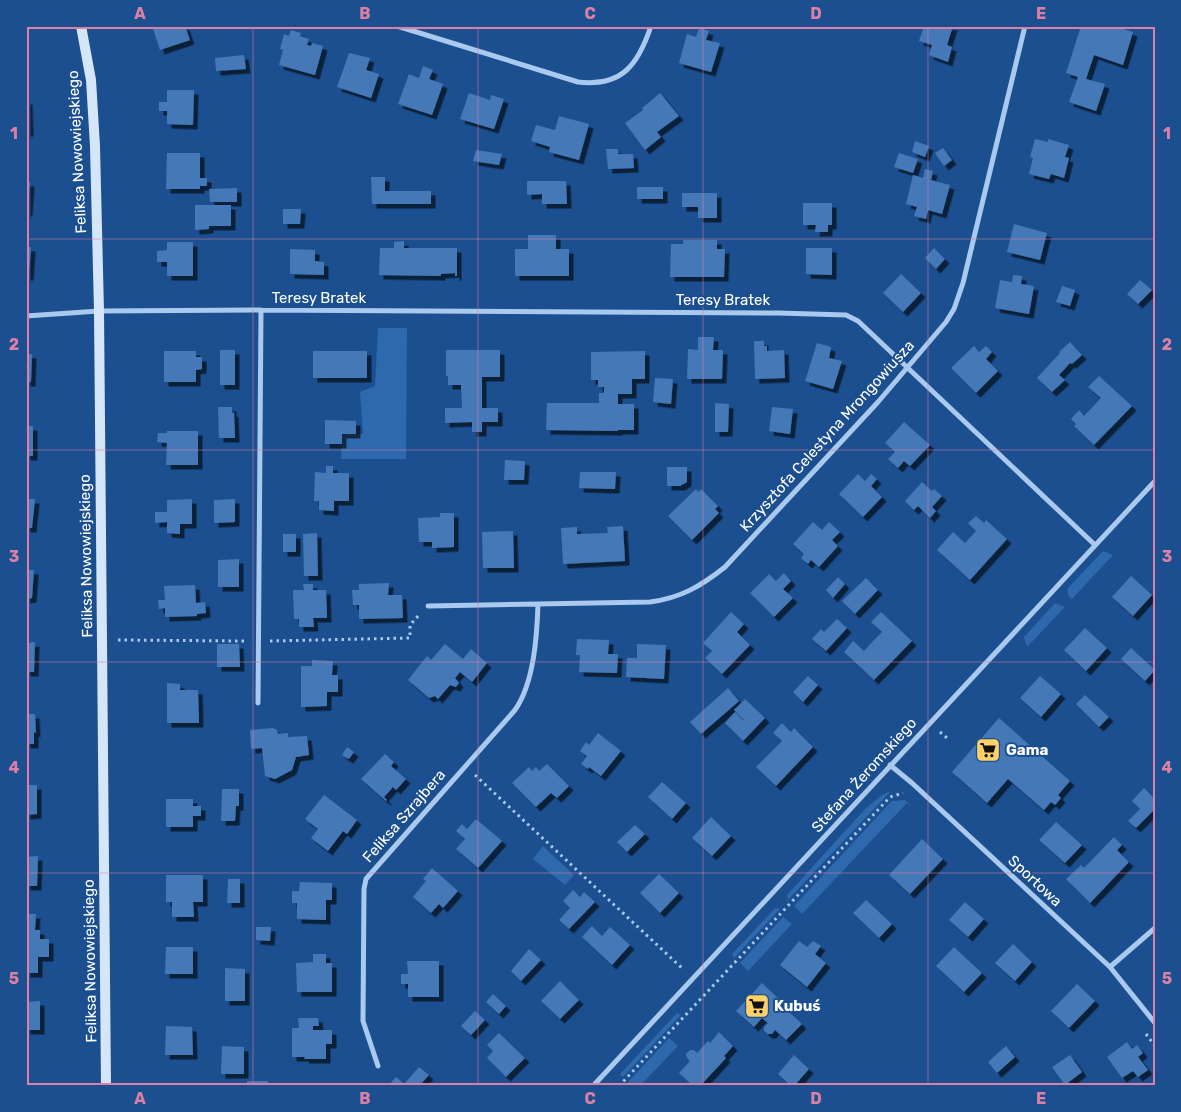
<svg xmlns="http://www.w3.org/2000/svg" width="1181" height="1112" font-family="Rubik,sans-serif">
<style>
.green{fill:#2e69ad}
.building{fill:#4478b7;filter:url(#shadow)}
.lines{fill:none;stroke-linecap:round;stroke-linejoin:round}
.path{stroke:#a9c9ee;stroke-width:3;stroke-dasharray:2.5 4;stroke-linecap:butt}
.street{stroke:#a9c9ee;stroke-width:5}
.secondary{stroke:#d6e6fa;stroke-width:10}
.grid{fill:none;stroke:#dd80a5;stroke-width:1;stroke-opacity:0.55}
.labels{text-anchor:middle;stroke-width:4;stroke-linejoin:round;paint-order:stroke}
.street-label{font-size:15px;fill:#fff;stroke:#1b4f8f}
.poi-label{font-size:15px;font-weight:bold;fill:#fff;stroke:#1b4f8f;text-anchor:start}
.neatline{fill:none;stroke:#dd80a5;stroke-width:2}
.grid-label{font-size:16px;text-anchor:middle;font-weight:bold;fill:#dd80a5}
</style>
<defs>
<filter id="shadow"><feDropShadow dx="4.5" dy="4.5" stdDeviation="0" flood-color="#0009"/></filter>
</defs>
<rect width="100%" height="100%" fill="#1b4f8f"/>
<path class="green" d="M378,328H407L406,459H341L342,434H363L360,392L375,386Z
M1103,551L1113,555L1072,599L1069,597L1067,589Z
M1055,603L1065,607L1028,646L1026,644L1024,637Z
M891,791L788,900L787,895L865,809L882,795Z
M905,800L913,807L907,803L802,914L794,906L889,804L892,801Z
M543,846L574,875L565,885L533,859Z
M775,908L780,909L734,958L732,954Z
M783,917L792,924L748,971L740,963Z
M677,1013L681,1015L623,1077L620,1074Z
M669,1038L678,1046L640,1086H631L628,1082Z"/>
<path class="building" d="M152,26H185L190,40L160,50Z
M924,26H953L947,45L952,47L948,62L929,55L932,45L919,41Z
M1081,26H1114L1133,32L1123,65L1094,55L1086,79L1105,84L1096,111L1069,102L1078,77L1066,73Z
M699,28L709,31L706,40L720,43L711,72L679,63L687,34L696,37Z
M291,30L301,33L300,36L309,39L307,45L311,46L312,43L323,46L315,75L279,65L283,50L280,49L284,34L289,36Z
M349,53L370,58L366,70L379,74L371,98L337,87Z
M244,55L246,69L216,71L215,58Z
M423,66L433,70L429,79L443,84L432,115L398,104L409,74L419,78Z
M167,90H194L193,125L167,124V111H159V102H167Z
M469,93L490,100L491,95L504,99L494,129L460,119Z
M660,93L679,116L657,132L661,137L645,150L625,123L643,110L642,108Z
M26,100H28L29,132H26Z
M559,116L589,124L579,160L549,152L550,147L531,141L536,125L555,130Z
M1035,139L1048,142V139L1069,145L1065,157L1069,158L1064,178L1051,174L1049,179L1029,174L1033,158L1030,157Z
M915,141L929,146L925,157L912,152Z
M943,148L952,160L944,166L935,153Z
M606,149H618V154H633L634,168L608,169Z
M476,150L502,154L499,165L473,161Z
M167,153H200V178H207V186H200V189H166Z
M899,153L918,159L913,173L894,167Z
M925,169L933,171L931,180L950,185L942,214L928,210L926,219L914,216L917,207L906,204L913,175L923,178Z
M371,177H385V191H431V204H372Z
M527,181H566L567,204H542V194L527,195Z
M26,182H30L28,212H26Z
M637,187H663V199H637Z
M237,188V202H210L209,189Z
M682,193H717V218H698V207H682Z
M803,203H832V225H828V232H815L816,225H803Z
M195,205H231V226H209V229L195,230Z
M283,209H301L300,224H283Z
M1014,224L1047,233L1040,260L1007,252Z
M528,235H556V249H569V276H515V249H528Z
M683,240H717V249H725L724,277H670L671,244H683Z
M404,241V248H457V276H455V273L441,274V276L379,275L380,248H394V242Z
M167,242H193V276H167V262H157V251L167,250Z
M26,247H31L29,276H26Z
M806,248H832V275L806,274Z
M934,248L945,259L936,269L925,258Z
M290,249L315,250V261L324,262V275L290,274Z
M901,274L921,293L903,312L883,293Z
M1013,275L1022,276L1021,284L1034,286L1029,314L995,308L1000,280L1012,282Z
M1140,280L1152,290L1138,304L1127,294Z
M1062,286L1075,290L1070,306L1056,302Z
M698,337H714L713,350H723L722,379H687L688,349L698,350Z
M754,341H764V346H767V351L784,350L785,378L755,379Z
M1070,342L1082,355L1072,364L1070,363L1059,375L1065,380L1052,392L1037,378L1060,353L1059,352Z
M817,343L831,347L829,358L842,361L833,389L805,381Z
M974,346L979,352L986,346L992,352L986,359L998,371L976,393L951,368Z
M220,350H235V385H220Z
M446,350H500V377H482V408H498V422H482V432H472V422L445,423V408H462L461,385H448V376H446Z
M164,351H196V357H202V369L196,370V382H164Z
M313,351H367V378H313Z
M645,351V379H632V394H618V404H634V430H618V431L546,430L547,403H599V393H604V387H598V380H591V352Z
M26,354H32L31,382H26Z
M1099,376L1132,406L1094,445L1074,426L1076,424L1071,419L1079,410L1084,416L1101,398L1088,387Z
M655,378L673,379L671,404L653,402Z
M715,403L729,404L728,432H715Z
M218,407H232V413L234,412L235,438H219Z
M772,407L793,409L790,434L769,431Z
M325,420L356,421V434H342V444H325Z
M904,422L930,445L910,466L904,461L898,468L888,459L895,452L885,443Z
M26,426H33V456H26Z
M167,431H198V465H166L167,443L157,442L158,433H167Z
M505,460L525,461L524,480H504Z
M326,466H333V473H349V501H334V511L319,510V501H314L315,472L326,473Z
M667,467H687V482L680,486H667Z
M580,472H616L615,489L579,488Z
M858,474L865,481L871,474L877,479L871,486L882,497L863,517L839,494Z
M922,482L932,491L934,489L942,496L932,507L936,511L930,518L918,506L914,510L905,501Z
M696,489L698,492L701,489L718,506L715,509L719,513L692,540L668,516Z
M26,499H35L32,528H26Z
M192,499V524H180V534L167,533V522L155,523V512H167V500Z
M235,499V522L214,523V500Z
M440,513H454V547L432,548V542H419L418,518L440,517Z
M976,516L984,523L986,520L1007,539L970,580L937,550L953,532L965,543L976,531L968,523Z
M813,522L822,530L829,522L840,532L832,540L838,546L819,567L811,560L808,564L801,558L804,554L793,544Z
M623,526L625,561L563,564L561,528L577,527V534L608,533L607,527Z
M513,531L514,568H483L482,532Z
M317,533L318,576H304L303,534Z
M283,534H296V552H283Z
M239,559V587H218V560Z
M26,570H34L32,598L26,599Z
M784,573L791,581L783,589L793,598L774,617L750,593L769,574L776,581Z
M1131,576L1152,595L1133,616L1112,597Z
M838,577L845,584L833,598L826,590Z
M866,578L878,590L855,614L842,601Z
M389,583L388,595H402L403,618L359,619V605H353L352,590H359V584Z
M303,584H313V590H326L327,618H313L314,627H299V619H294L293,590H304Z
M195,585L196,603L205,602L206,613L197,614V616L165,617V608L159,609L158,600H165L164,586Z
M731,612L744,624L737,632L750,645L722,674L705,658L712,651L703,643Z
M881,612L912,641L874,680L844,652L853,641L864,651L873,641L882,632L871,622Z
M837,619L847,628L826,651L812,639L821,629L824,632Z
M1085,628L1107,648L1086,671L1064,650Z
M577,639L609,640L608,654H618L617,673L579,672L580,655H576Z
M35,642L34,672H26V643Z
M217,644H239L240,667H217Z
M445,644L463,659L471,649L487,663L472,682L460,672L455,678L459,683L456,687L450,685L438,699L435,696L429,698L408,680L427,656L431,660Z
M637,644L666,645L664,679L626,677L627,658H637Z
M1131,648L1155,670L1145,681L1121,659Z
M312,660L333,661L332,675H338V692H327V706L301,707V666H312Z
M808,676L818,685L803,702L793,692Z
M1040,676L1061,694L1041,717L1020,698Z
M167,683L180,684V690H198L199,723H167Z
M728,688L739,701L701,734L690,722Z
M1085,695L1109,717L1099,727L1076,704Z
M745,699L765,718L743,741L725,723L735,712L743,720H744L734,710Z
M26,714H35L36,733L34,732V744H26Z
M999,718L1070,781L1058,795L1061,798L1055,805L1051,802L1044,810L1008,779L987,803L952,772Z
M782,723L791,732L794,728L813,747L776,786L756,767L782,741L773,733Z
M273,728L277,730L278,734L288,733V737L307,736L309,755L296,757L292,770L275,779L265,776L262,748L251,749L250,730Z
M598,733L621,751L601,776L589,767L588,769L581,764L587,756L580,751L586,742L589,745Z
M347,747L354,752L349,759L342,755Z
M385,754L394,762L391,766L406,779L396,790L393,787L384,797L387,800L386,801L361,779Z
M547,764L569,786L557,798L551,793L536,807L512,783L529,767L532,771L536,767L539,771Z
M662,782L686,803L672,819L648,797Z
M26,785H37V814L26,815Z
M1144,788L1155,799V809L1136,828L1128,821L1140,809L1132,801Z
M222,789H239V806H236L235,821H221Z
M324,795L357,820L347,834L343,831L328,851L311,838L318,829L305,819Z
M166,799H193V806H201V816H193V827H166Z
M711,817L731,836L712,856L692,838Z
M476,819L502,841L478,868L456,849L465,839L456,831L462,824L467,829Z
M1056,822L1082,845L1065,863L1039,840Z
M635,825L645,834L627,852L617,842Z
M1114,837L1122,845L1117,850L1129,862L1090,903L1066,879L1081,865L1084,868Z
M922,839L943,859L910,894L889,875Z
M38,856L37,886H26V857Z
M432,868L458,891L443,908L439,904L431,913L413,897L426,881L423,879Z
M659,874L679,893L660,913L640,893Z
M166,875H203V902H193L194,917H172V902H166Z
M228,879H240V903H227Z
M300,882L332,883V900H326V920L297,919V903H292V891H299Z
M573,890L580,897L584,892L595,902L569,929L559,920L570,908L563,901Z
M866,900L892,924L879,938L853,913Z
M965,902L984,919L968,937L949,920Z
M26,914H36L35,930H40V939H49V957H38V973H26Z
M592,926L602,936L610,927L630,945L612,965L582,937Z
M256,927H271L270,941L256,940Z
M799,941L807,947L813,941L821,946L815,954L826,963L807,987L780,965Z
M1013,944L1032,962L1015,981L995,963Z
M166,947H193V974H165Z
M954,947L982,973L964,992L936,966Z
M529,949L541,960L521,981L511,971Z
M313,954H326V963H332V992H297L296,963L313,962Z
M407,961H439V997H408V984H401V974H408Z
M225,968L245,969V1001H225Z
M560,981L579,1000L560,1019L541,1001Z
M762,983L779,999L777,1001L802,1024L786,1040L775,1030L772,1034H768L764,1031V1027L768,1023L762,1018L754,1027L736,1011Z
M1077,984L1095,1001L1069,1028L1051,1011Z
M493,994L506,1006L499,1014L486,1002Z
M40,1001V1030H26V1002Z
M475,1011L485,1020L471,1035L461,1026Z
M298,1018H318L319,1026H313V1030H332V1044H326V1059H304L305,1057H292V1028H299Z
M166,1026L192,1027L193,1055H165Z
M719,1032L733,1046L724,1056L726,1058L700,1086H693L679,1073L690,1061L687,1058L686,1054L690,1050H694L697,1053L708,1041L710,1043Z
M499,1033L525,1058L506,1077L487,1058L493,1051L487,1045Z
M1127,1042L1132,1049L1137,1045L1143,1053L1138,1057L1148,1070L1138,1077L1133,1071L1122,1078L1107,1057Z
M222,1046L244,1047V1074H221Z
M1006,1046L1015,1057L997,1073L988,1062Z
M794,1055L809,1069L794,1086H791L778,1074Z
M1070,1055L1082,1072L1065,1085L1052,1067Z
M419,1067L429,1075L419,1086L389,1085L396,1077L404,1084Z
M247,1081H268V1086H247Z"/>
<g class="lines">
<path class="path" d="M118,640L244,641
M270,641L410,638V625L419,615
M940,732L947,738
M475,775L684,970
M1146,1034L1155,1046
M619,1086L890,797L903,793"/>
<path class="street" d="M397,26L578,82C622,87 638,65 651,26
M26,316L99,311L261,310L778,313L846,315L858,321L874,336L1095,545
M428,606L650,602C681,598 701,586 725,567L878,402L946,322L954,309L963,283L1025,26
M258,703L261,310
M890,765L912,783L1110,967L1155,1023
M1110,967L1155,928
M378,1066L363,1021L364,889L366,879L515,710C534,683 537,636 538,604
M593,1086L1155,481"/>
<path class="secondary" d="M81,26L91,80L95,146L99,311L106,1086"/>
</g>
<path class="grid" d="M253,26V1086M478,26V1086M703,26V1086M928,26V1086M26,239H1155M26,450H1155M26,662H1155M26,873H1155"/>
<defs>
<symbol id="supermarket-square" viewBox="-11 -11 22 22"><rect x="-9" y="-9" width="18" height="18" rx="4" fill="#ffd166" stroke="#1b4f8f"/><path d="M-6-5.5h2.5l.6 2H6L4.5 2H-2.5L-4.4-4H-6ZM-1.5 3.2a1.3 1.3 0 1 0 .1 0ZM3 3.2a1.3 1.3 0 1 0 .1 0Z" fill="#111"/></symbol>
</defs>
<g fill-rule="evenodd">
<use href="#supermarket-square" x="974" y="736" width="28" height="28"/>
<use href="#supermarket-square" x="743" y="992" width="28" height="28"/>
</g>
<g class="labels">
<g class="street-label">
<text transform="translate(77 152) rotate(-93)" y="5">Feliksa Nowowiejskiego</text>
<text x="319" y="303">Teresy Bratek</text>
<text x="723" y="305">Teresy Bratek</text>
<text transform="translate(827 436) rotate(-48)" y="5">Krzysztofa Celestyna Mrongowiusza</text>
<text transform="translate(86 556) rotate(-91)" y="5">Feliksa Nowowiejskiego</text>
<text transform="translate(864 775) rotate(-48)" y="5">Stefana Żeromskiego</text>
<text transform="translate(404 816) rotate(-49)" y="5">Feliksa Szrajbera</text>
<text transform="translate(1035 881) rotate(43)" y="5">Sportowa</text>
<text transform="translate(90 961) rotate(-91)" y="5">Feliksa Nowowiejskiego</text>
</g>
<g class="poi-label">
<text x="1006" y="755">Gama</text>
<text x="774" y="1011">Kubuś</text>
</g>
</g>
<rect width="1181" height="1112" fill="none" stroke="#1b4f8f" stroke-width="55"/>
<rect x="28" y="28" width="1126" height="1056" class="neatline"/>
<g class="grid-label">
<text x="140" y="19">A</text>
<text x="365" y="19">B</text>
<text x="590" y="19">C</text>
<text x="816" y="19">D</text>
<text x="1041" y="19">E</text>
<text x="14" y="139">1</text>
<text x="1167" y="139">1</text>
<text x="14" y="350">2</text>
<text x="1167" y="350">2</text>
<text x="14" y="562">3</text>
<text x="1167" y="562">3</text>
<text x="14" y="773">4</text>
<text x="1167" y="773">4</text>
<text x="14" y="984">5</text>
<text x="1167" y="984">5</text>
<text x="140" y="1104">A</text>
<text x="365" y="1104">B</text>
<text x="590" y="1104">C</text>
<text x="816" y="1104">D</text>
<text x="1041" y="1104">E</text>
</g>
</svg>
